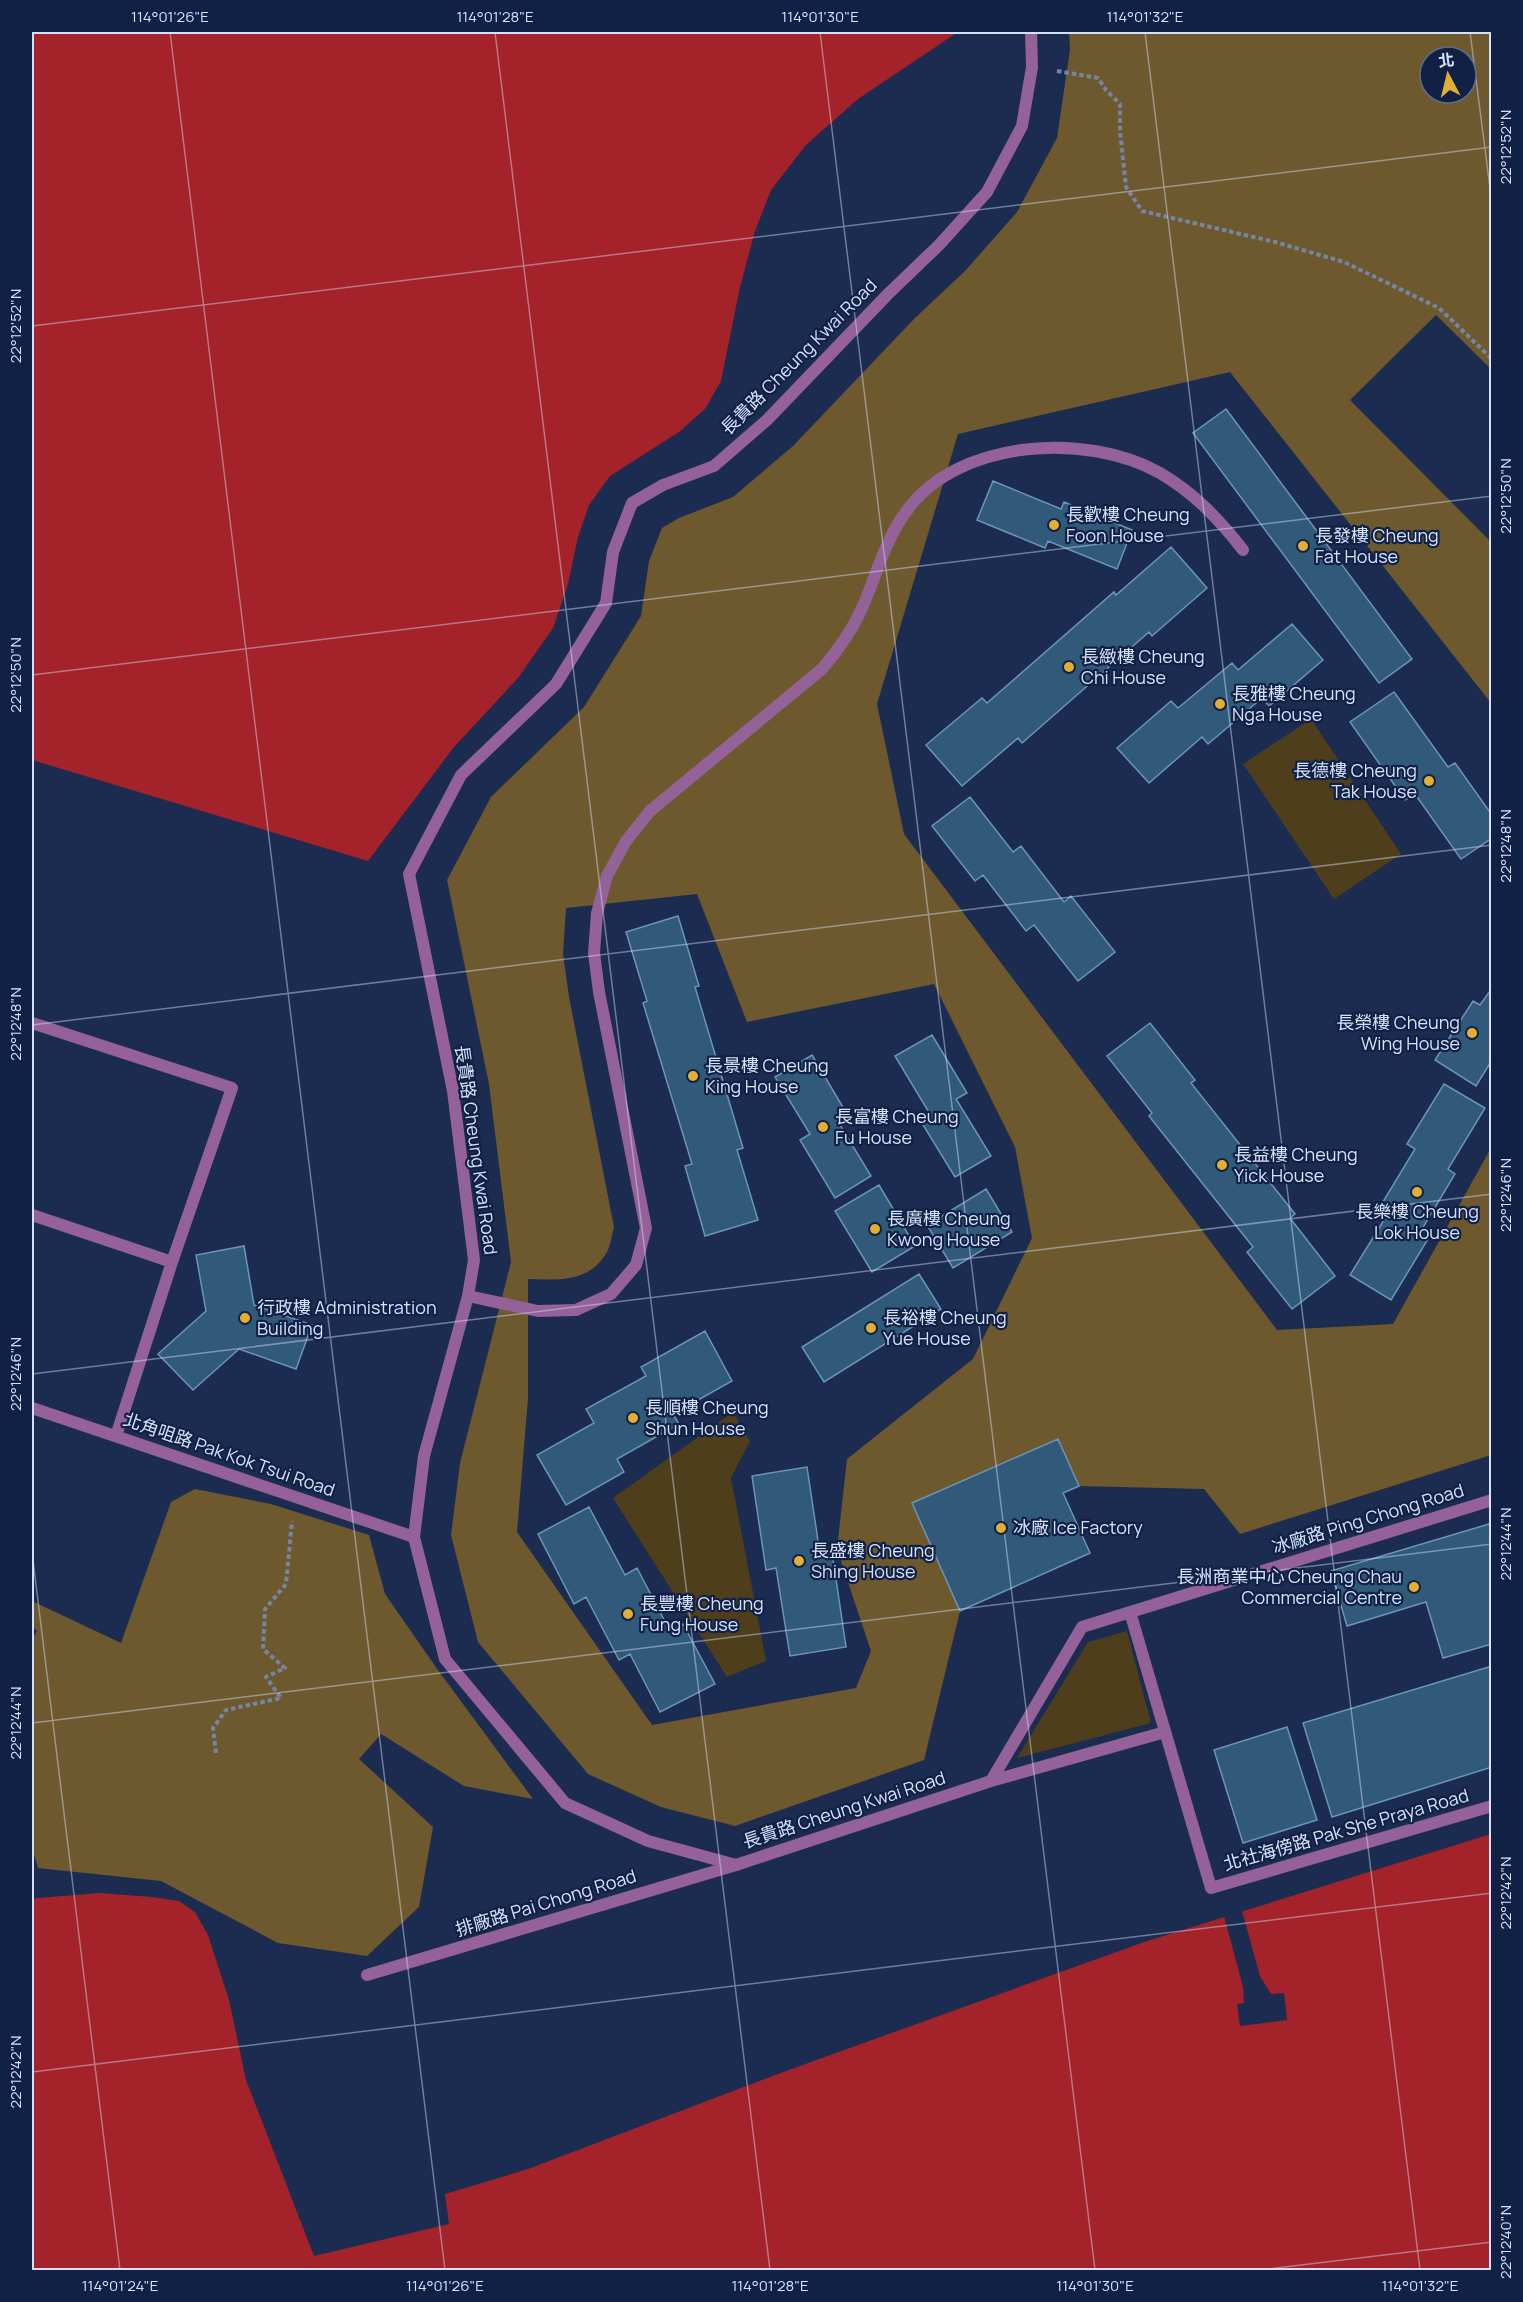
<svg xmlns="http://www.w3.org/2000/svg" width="1523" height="2302" font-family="Manrope,'Noto Sans TC',sans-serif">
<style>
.green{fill:#4e3e1c}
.forest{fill:#6e592e;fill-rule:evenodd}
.water{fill:#a42229}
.pier{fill:#1b2c50}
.building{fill:#315a7a;stroke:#6b95b8;stroke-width:1.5}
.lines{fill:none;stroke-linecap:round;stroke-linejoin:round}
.path{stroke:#7785a4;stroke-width:4;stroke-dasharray:4.5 3;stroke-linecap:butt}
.lane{stroke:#946198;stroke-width:12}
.street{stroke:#946198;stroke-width:12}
.ticks{fill:none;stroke:#d5e1f9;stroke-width:1.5;stroke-opacity:0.45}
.poi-dot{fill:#e3ae34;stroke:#112145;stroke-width:2}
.labels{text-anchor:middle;stroke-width:4.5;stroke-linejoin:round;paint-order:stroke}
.street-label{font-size:18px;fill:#d5e1f9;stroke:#112145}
.poi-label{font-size:18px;fill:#d5e1f9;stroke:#112145;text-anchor:start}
.neatline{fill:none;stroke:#d5e1f9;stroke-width:2}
.ticks-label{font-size:15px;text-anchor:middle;fill:#d5e1f9}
</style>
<rect width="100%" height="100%" fill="#1b2c50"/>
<path class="green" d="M1311,719L1401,854L1334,899L1243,764Z
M733,1412L750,1441L731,1478L766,1661L727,1677L613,1498Z
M1127,1631L1151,1723L1017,1758L1088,1642Z"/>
<path class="forest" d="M1069,32H1491V369L1436,315L1350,400L1491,542V703L1230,372L958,434L877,704L904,834L1277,1330L1393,1324L1491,1148V1455L1240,1534L1204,1489L1079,1486L1057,1439L912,1503L960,1611L924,1760L735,1826L661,1807L588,1774L478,1642L451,1535L460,1463L511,1262L489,1084L447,880L491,797L584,707L641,616L649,561L662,528L679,518L733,497L793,446L914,319L966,270L1017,212L1057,138L1070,50ZM1430,57H1466V93H1430ZM697,894L747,1022L934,984L1015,1147L1032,1238L973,1359L847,1459L837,1549L871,1651L856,1688L652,1725L517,1532L528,1398V1279C559,1280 591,1283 608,1250C611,1243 612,1234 614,1227L569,997L563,954L566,908Z
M195,1489L271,1504L369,1535L385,1594L435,1666L533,1799L464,1786L381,1734L359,1759L433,1827L419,1907L367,1956L278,1943L161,1881L38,1868L32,1847V1639L37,1631L32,1626V1601L121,1643L171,1502Z"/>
<path class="water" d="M32,32H958L858,99L806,145L771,190L755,231L740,287L721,381L705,409L679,432L610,476L589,505L578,537L568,584L553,628L518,678L454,747L368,861L32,760Z
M1491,1834V2270H32V1900L37,1898L100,1893L152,1897L179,1901L195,1912L208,1935L229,2000L246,2080L314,2256L449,2224L445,2194L528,2169L786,2071L1144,1942Z"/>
<path class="pier" d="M1242,1911L1260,1976L1271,1994L1284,1993L1287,2020L1240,2026L1237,2004L1244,2003L1243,1987L1224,1916Z"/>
<path class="building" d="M1226,409L1412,659L1379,683L1193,433Z
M993,481L1061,509L1064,502L1132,530L1117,569L1048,541L1045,548L977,520Z
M1171,547L1207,588L1152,636L1149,632L1022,743L1018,738L962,786L926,745L982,698L987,703L1114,592L1116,595Z
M1292,624L1323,660L1269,706L1262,698L1208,744L1202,737L1149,783L1117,748L1171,701L1178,708L1232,663L1238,670Z
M1394,692L1448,767L1455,763L1492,815V838L1461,859L1415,794L1405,800L1350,722Z
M970,797L1013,852L1021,846L1064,902L1071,896L1115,952L1078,981L1034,925L1026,931L983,875L975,881L932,826Z
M678,916L699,986L695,987L743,1148L737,1150L758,1220L705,1236L685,1166L692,1164L643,1003L647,1001L626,932Z
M1492,988V1060L1476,1086L1435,1060L1473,1001L1480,1005Z
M1150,1023L1195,1080L1191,1083L1295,1214L1290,1218L1335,1276L1292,1309L1247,1252L1253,1247L1149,1116L1152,1113L1107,1056Z
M932,1035L967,1093L956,1099L991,1156L955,1177L920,1120L930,1114L895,1056Z
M812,1055L847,1114L837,1120L871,1176L835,1198L800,1140L810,1134L775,1077Z
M1444,1084L1485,1108L1448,1169L1455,1174L1419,1234L1428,1239L1391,1300L1350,1275L1387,1215L1378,1210L1415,1149L1407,1144Z
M879,1185L915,1246L872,1272L835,1211Z
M986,1189L1012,1232L953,1268L927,1225Z
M244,1246L254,1305L312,1325L296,1369L239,1349L193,1390L158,1354L206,1311L196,1255Z
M919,1274L941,1309L824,1382L802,1347Z
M705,1331L732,1381L673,1414L679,1424L617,1459L624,1472L566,1505L537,1455L594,1423L586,1409L646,1376L641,1367Z
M1058,1439L1079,1486L1063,1493L1090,1553L960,1611L912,1503Z
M807,1467L820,1554L832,1552L846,1647L790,1656L776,1568L766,1570L752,1476Z
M589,1507L625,1575L637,1568L670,1631L683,1624L715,1684L660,1712L630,1654L619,1660L586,1597L574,1604L538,1534Z
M1489,1524L1492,1532V1644L1443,1658L1426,1602L1347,1626L1331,1571Z
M1492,1666V1767L1332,1817L1303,1723Z
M1287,1727L1317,1820L1243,1843L1214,1750Z"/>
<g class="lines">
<path class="path" d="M1057,71L1098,78L1106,90L1120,104V131L1126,187L1142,211L1275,242L1344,262L1439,308L1492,359
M216,1753L213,1728L226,1710L281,1698L266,1677L285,1668L263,1649L265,1609L286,1584L292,1521"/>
<path class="lane" d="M32,1023L232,1088L172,1262L32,1215
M116,1436L172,1262
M367,1975L736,1865"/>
<path class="street" d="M1031,32L1032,67L1022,126L987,192L939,245L888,294L767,420L714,466L663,485L632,503L613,552L606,603L556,684L461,775L409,874L453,1091L474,1260L468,1296L424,1456L414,1537L445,1659L565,1803L648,1841L736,1865L991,1781L1165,1732
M468,1296L538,1311L576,1310L611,1294L636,1265L646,1228L599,992L594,953L597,913L607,876L626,841L650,811L822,669C838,650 852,631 862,608C877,574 885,539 908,509C960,439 1088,432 1160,473C1194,493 1219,519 1243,550
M32,1408L414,1537
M1130,1612L1211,1888L1492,1806
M991,1781L1082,1627L1492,1500"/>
</g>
<path class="ticks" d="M170,32L445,2270M495,32L770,2270M820,32L1095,2270M1145,32L1420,2270M1470,32L1492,204M32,326L1492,147M32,675L1492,496M32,1025L1492,845M32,1374L1492,1194M32,1552L120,2270M32,1723L1492,1544M32,2072L1492,1893M1259,2270L1492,2242"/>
<g class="poi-dot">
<circle cx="1054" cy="525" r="6"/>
<circle cx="1303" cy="546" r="6"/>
<circle cx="1069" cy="667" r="6"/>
<circle cx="1220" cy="704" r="6"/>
<circle cx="1429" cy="781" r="6"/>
<circle cx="1472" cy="1033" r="6"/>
<circle cx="693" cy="1076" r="6"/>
<circle cx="823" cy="1127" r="6"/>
<circle cx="1222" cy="1165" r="6"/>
<circle cx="1417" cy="1192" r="6"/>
<circle cx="875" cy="1229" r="6"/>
<circle cx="245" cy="1318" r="6"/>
<circle cx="871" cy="1328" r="6"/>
<circle cx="633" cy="1418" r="6"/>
<circle cx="1001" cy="1528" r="6"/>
<circle cx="799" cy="1561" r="6"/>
<circle cx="1414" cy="1587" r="6"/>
<circle cx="628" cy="1614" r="6"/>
</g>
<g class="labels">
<g class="street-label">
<text transform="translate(799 357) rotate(-45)" y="6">長貴路 Cheung Kwai Road</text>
<text transform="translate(476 1150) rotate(82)" y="6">長貴路 Cheung Kwai Road</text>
<text transform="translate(229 1455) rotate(19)" y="6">北角咀路 Pak Kok Tsui Road</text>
<text transform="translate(1368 1519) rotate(-17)" y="6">冰廠路 Ping Chong Road</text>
<text transform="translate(844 1810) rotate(-18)" y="6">長貴路 Cheung Kwai Road</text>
<text transform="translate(1346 1830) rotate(-16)" y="6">北社海傍路 Pak She Praya Road</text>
<text transform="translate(546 1903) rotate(-17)" y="6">排廠路 Pai Chong Road</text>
</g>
<g class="poi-label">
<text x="1066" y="521">長歡樓 Cheung<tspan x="1066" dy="21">Foon House</tspan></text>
<text x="1315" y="542">長發樓 Cheung<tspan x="1315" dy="21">Fat House</tspan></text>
<text x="1081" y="663">長緻樓 Cheung<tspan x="1081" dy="21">Chi House</tspan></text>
<text x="1232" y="700">長雅樓 Cheung<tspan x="1232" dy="21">Nga House</tspan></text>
<text x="1417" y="777" text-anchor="end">長德樓 Cheung<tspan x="1417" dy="21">Tak House</tspan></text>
<text x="1460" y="1029" text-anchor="end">長榮樓 Cheung<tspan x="1460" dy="21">Wing House</tspan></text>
<text x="705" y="1072">長景樓 Cheung<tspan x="705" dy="21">King House</tspan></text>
<text x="835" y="1123">長富樓 Cheung<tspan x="835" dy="21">Fu House</tspan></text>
<text x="1234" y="1161">長益樓 Cheung<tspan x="1234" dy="21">Yick House</tspan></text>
<text x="1417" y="1218" text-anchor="middle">長樂樓 Cheung<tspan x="1417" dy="21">Lok House</tspan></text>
<text x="887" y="1225">長廣樓 Cheung<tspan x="887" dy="21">Kwong House</tspan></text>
<text x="257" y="1314">行政樓 Administration<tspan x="257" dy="21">Building</tspan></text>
<text x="883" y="1324">長裕樓 Cheung<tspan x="883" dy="21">Yue House</tspan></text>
<text x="645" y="1414">長順樓 Cheung<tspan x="645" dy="21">Shun House</tspan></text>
<text x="1013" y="1534">冰廠 Ice Factory</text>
<text x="811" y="1557">長盛樓 Cheung<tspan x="811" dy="21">Shing House</tspan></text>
<text x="1402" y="1583" text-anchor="end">長洲商業中心 Cheung Chau<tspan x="1402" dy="21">Commercial Centre</tspan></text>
<text x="640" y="1610">長豐樓 Cheung<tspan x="640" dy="21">Fung House</tspan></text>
</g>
</g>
<rect width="1523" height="2302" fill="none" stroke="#112145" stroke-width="66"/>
<g transform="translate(1448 75) rotate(353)"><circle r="28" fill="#112145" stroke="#5f6e8d" stroke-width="1.5"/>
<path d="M0-4.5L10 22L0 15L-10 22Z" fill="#e3ae34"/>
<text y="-9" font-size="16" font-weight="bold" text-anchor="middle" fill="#d5e1f9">北</text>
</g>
<rect x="33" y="33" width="1457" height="2236" class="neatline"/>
<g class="ticks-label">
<text x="170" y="22">114°01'26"E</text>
<text x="495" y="22">114°01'28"E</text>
<text x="820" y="22">114°01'30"E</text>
<text x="1145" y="22">114°01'32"E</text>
<text transform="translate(1506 147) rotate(-90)" y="5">22°12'52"N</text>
<text transform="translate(16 326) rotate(-90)" y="5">22°12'52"N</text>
<text transform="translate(1506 496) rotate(-90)" y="5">22°12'50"N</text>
<text transform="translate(16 675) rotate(-90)" y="5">22°12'50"N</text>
<text transform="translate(1506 846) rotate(-90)" y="5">22°12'48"N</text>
<text transform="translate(16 1024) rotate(-90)" y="5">22°12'48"N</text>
<text transform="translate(1506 1195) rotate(-90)" y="5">22°12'46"N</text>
<text transform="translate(16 1374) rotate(-90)" y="5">22°12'46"N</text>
<text transform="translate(1506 1544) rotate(-90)" y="5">22°12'44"N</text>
<text transform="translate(16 1723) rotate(-90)" y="5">22°12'44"N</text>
<text transform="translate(1506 1893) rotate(-90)" y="5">22°12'42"N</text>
<text transform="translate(16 2072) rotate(-90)" y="5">22°12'42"N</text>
<text transform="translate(1506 2242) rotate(-90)" y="5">22°12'40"N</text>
<text x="120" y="2291">114°01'24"E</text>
<text x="445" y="2291">114°01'26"E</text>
<text x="770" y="2291">114°01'28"E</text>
<text x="1095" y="2291">114°01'30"E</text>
<text x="1420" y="2291">114°01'32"E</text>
</g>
</svg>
